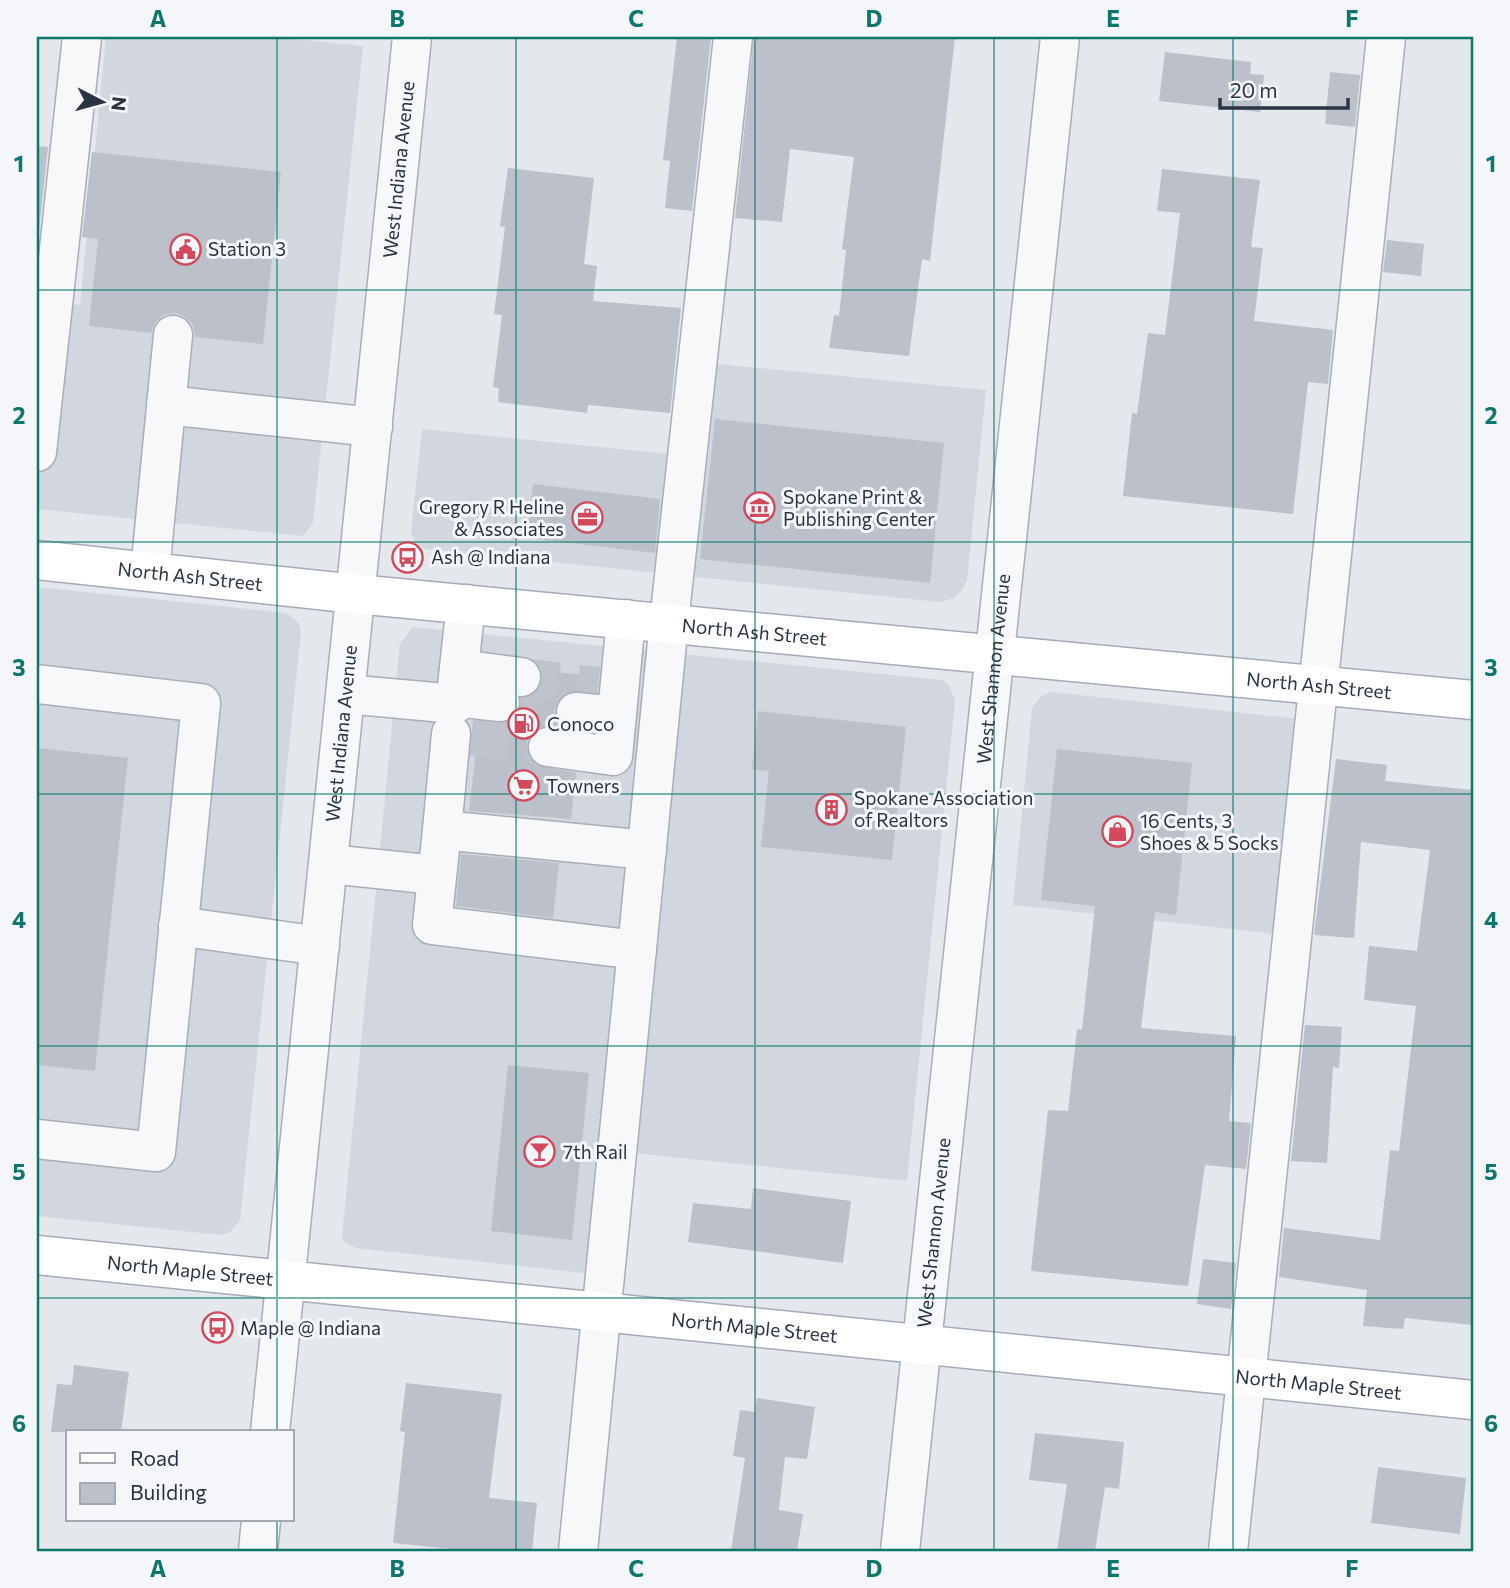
<svg xmlns="http://www.w3.org/2000/svg" width="1510" height="1588" font-family="Commissioner,sans-serif">
<style>
.built{fill:#d2d6de}
.building{fill:#bbc0ca}
.lines{fill:none;stroke-linecap:round;stroke-linejoin:round}
.minor-tunnel{stroke:#bfc3cb;stroke-width:38;stroke-dasharray:38 19;stroke-linecap:butt}
.minor-casing{stroke:#a9aeb7;stroke-width:41}
.major-casing{stroke:#a3abb8;stroke-width:41}
.minor{stroke:#f7f8fa;stroke-width:38}
.major{stroke:#fff;stroke-width:38}
.grid{fill:none;stroke:#0f766e;stroke-width:2;stroke-opacity:0.55}
.labels{text-anchor:middle;stroke-width:6;stroke-linejoin:round;paint-order:stroke}
.street-label{font-size:19px;fill:#2b3445;stroke:#f4f6f9}
.poi-label{font-size:19px;fill:#2b3445;stroke:#f4f6f9;text-anchor:start}
.neatline{fill:none;stroke:#0f766e;stroke-width:2.5}
.grid-label{font-size:23px;text-anchor:middle;font-weight:bold;fill:#0f766e}
</style>
<rect width="100%" height="100%" fill="#e4e7ec"/>
<path class="built" d="M106,37H275L363,46L313,523L303,536L37,509V300L80,305Z
M717,364L986,390L967,580L962,590L954,598L940,602L425,549L415,542L411,532L422,429L708,458Z
M37,587L286,613L299,623L301,632L240,1220L230,1232L221,1235L37,1216Z
M413,627L942,680L949,685L955,701L907,1181L633,1153L620,1277L356,1248L345,1242L342,1237L400,644Z
M1051,692L1328,722L1305,937L1013,905L1032,709L1040,697Z"/>
<path class="building" d="M677,37H711L692,211L665,208L670,161L663,160Z
M754,37H955L930,261L922,259L909,356L829,348L834,315L839,316L846,250L842,249L854,157L790,149L782,222L735,218Z
M1165,52L1251,62L1250,74L1264,75L1260,112L1159,101Z
M1330,72L1360,75L1355,127L1325,124Z
M37,146L48,147L39,231H37Z
M92,152L281,172L263,344L195,337L193,325L185,317L176,313L163,315L155,323L151,333L89,326L98,239L82,237Z
M508,168L594,178L584,264L597,266L593,301L681,308L670,413L588,405L587,413L498,402L499,388L493,387L502,315L494,314L505,227L500,226Z
M1162,169L1260,180L1251,247L1263,248L1254,321L1333,330L1328,384L1308,382L1293,514L1123,496L1132,413L1137,414L1148,333L1165,335L1180,213L1157,211Z
M1387,240L1424,244L1421,276L1383,272Z
M715,419L944,443L930,583L700,559Z
M533,484L660,499L655,553L527,538Z
M542,671L599,676L593,692H568L559,699L554,711L561,727H539L530,734L527,743L528,755L535,765L576,773L571,819L469,811L476,751H471L473,735L483,722H508L517,716L521,698L530,697L539,690Z
M758,711L906,727L892,860L761,847L769,771L752,769Z
M37,748L128,758L95,1071L37,1065Z
M1057,749L1192,763L1176,915L1155,912L1141,1028L1236,1036L1229,1121L1251,1123L1246,1169L1205,1165L1188,1286L1031,1271L1048,1110L1068,1111L1077,1029L1082,1030L1095,906L1041,900Z
M1336,759L1387,765L1385,781L1473,790V1325L1405,1318L1403,1329L1363,1326L1367,1290L1279,1277L1284,1228L1380,1240L1390,1150L1399,1151L1416,1006L1364,1000L1369,946L1417,951L1430,850L1361,842L1354,938L1314,935Z
M461,854L559,863L553,918L456,906Z
M1305,1025L1342,1027L1339,1068L1333,1067L1327,1163L1291,1161Z
M508,1065L589,1073L572,1240L491,1231Z
M753,1188L851,1201L843,1263L688,1242L693,1203L751,1209Z
M1203,1259L1236,1263L1231,1309L1197,1304Z
M74,1365L129,1372L121,1432H51L57,1384L72,1385Z
M406,1383L502,1394L489,1498L537,1503L532,1551H472L393,1543L405,1432L400,1431Z
M757,1398L815,1407L807,1459L785,1457L779,1510L803,1514L797,1551H731L745,1458L733,1456L740,1410L755,1412Z
M1035,1433L1124,1442L1119,1489L1105,1487L1095,1551H1057L1067,1484L1029,1480Z
M1378,1467L1466,1478L1460,1534L1371,1523Z"/>
<g class="lines">
<path class="minor-tunnel" d="M521,677L598,686
M500,702L576,712
M471,736L548,747"/>
<defs>
<g id="minor">
<path d="M166,405L373,427"/>
<path d="M37,452L82,37"/>
<path d="M150,572L173,335"/>
<path d="M459,669L521,677"/>
<path d="M37,684L201,703L156,1152L37,1139"/>
<path d="M346,694L455,704L466,604"/>
<path d="M456,697L500,702"/>
<path d="M576,712L617,716"/>
<path d="M548,747L613,756L626,619"/>
<path d="M442,830L451,734"/>
<path d="M329,864L436,875"/>
<path d="M178,926L320,946"/>
<path d="M637,950L432,925L442,830L647,850"/>
<path id="s1" d="M270,1432L412,37"/>
<path d="M258,1551L261,1520"/>
<path d="M578,1551L669,622L733,37"/>
<path id="s2" d="M900,1551L1060,37"/>
<path d="M1228,1551L1386,37"/>
</g>
<g id="major">
<path id="s3" d="M37,560L356,594L1473,700"/>
<path id="s4" d="M37,1255L1473,1400"/>
</g>
</defs>
<use href="#minor" class="minor-casing"/>
<use href="#major" class="major-casing"/>
<use href="#minor" class="minor"/>
<use href="#major" class="major"/>
</g>
<path class="grid" d="M277,37V1432M516,37V1551M755,37V1551M994,37V1551M1233,37V1551M37,290H1473M37,542H1473M37,794H1473M37,1046H1473M37,1298H1473M277,1520V1551"/>
<defs>
<symbol id="civic-ring" viewBox="-11 -11 22 22"><circle r="9.5" fill="#f4f6f9" stroke="#d1495b" stroke-width="1.5"/><path d="M-.6-6.5H3V-4.5H.6V-3L4-1V1h2V6H-6V1h2V-1L-.6-3ZM-1.2 2.5V6h2.4V2.5Z" fill="#d1495b"/></symbol>
<symbol id="museum-ring" viewBox="-11 -11 22 22"><circle r="9.5" fill="#f4f6f9" stroke="#d1495b" stroke-width="1.5"/><path d="M0-6L6-3V-2H-6V-3ZM-5-1h2V3h-2ZM-1-1h2V3h-2ZM3-1h2V3H3ZM-6 4H6V6H-6Z" fill="#d1495b"/></symbol>
<symbol id="office-ring" viewBox="-11 -11 22 22"><circle r="9.5" fill="#f4f6f9" stroke="#d1495b" stroke-width="1.5"/><path d="M-6-3h4V-5.5h4V-3h4V5H-6ZM-1-4.5V-3h2v-1.5ZM-6 0V1H6V0Z" fill="#d1495b"/></symbol>
<symbol id="bus-ring" viewBox="-11 -11 22 22"><circle r="9.5" fill="#f4f6f9" stroke="#d1495b" stroke-width="1.5"/><path d="M-5-6H5V4H4V6H2V4H-2V6H-4V4H-5ZM-3.5-4V0h7V-4ZM-3.5 1.2v1.5H-2V1.2ZM2 1.2v1.5H3.5V1.2Z" fill="#d1495b"/></symbol>
<symbol id="fuel-ring" viewBox="-11 -11 22 22"><circle r="9.5" fill="#f4f6f9" stroke="#d1495b" stroke-width="1.5"/><path d="M-5.5-6h7V0h2V4h1.3V-2.5L3-4.5l.8-.8L6-3V5H2.5V1h-1V6h-7ZM-4.2-4.7v3.2H.2V-4.7Z" fill="#d1495b"/></symbol>
<symbol id="supermarket-ring" viewBox="-11 -11 22 22"><circle r="9.5" fill="#f4f6f9" stroke="#d1495b" stroke-width="1.5"/><path d="M-6-5.5h2.5l.6 2H6L4.5 2H-2.5L-4.4-4H-6ZM-1.5 3.2a1.3 1.3 0 1 0 .1 0ZM3 3.2a1.3 1.3 0 1 0 .1 0Z" fill="#d1495b"/></symbol>
<symbol id="building-ring" viewBox="-11 -11 22 22"><circle r="9.5" fill="#f4f6f9" stroke="#d1495b" stroke-width="1.5"/><path d="M-4-6H4V6H1V3H-1V6H-4ZM-2.5-4.3h1.7v1.8h-1.7ZM.8-4.3h1.7v1.8H.8ZM-2.5-1h1.7V.8h-1.7ZM.8-1h1.7V.8H.8Z" fill="#d1495b"/></symbol>
<symbol id="shop-ring" viewBox="-11 -11 22 22"><circle r="9.5" fill="#f4f6f9" stroke="#d1495b" stroke-width="1.5"/><path d="M-5-2.5h2.3a2.7 3.5 0 0 1 5.4 0H5L5.5 6h-11ZM-1.5-2.5h3a1.5 2.3 0 0 0-3 0Z" fill="#d1495b"/></symbol>
<symbol id="bar-ring" viewBox="-11 -11 22 22"><circle r="9.5" fill="#f4f6f9" stroke="#d1495b" stroke-width="1.5"/><path d="M-6-5H6L.8 .8V4.5H3.5V6h-7V4.5H-.8V.8Z" fill="#d1495b"/></symbol>
</defs>
<g fill-rule="evenodd">
<use href="#civic-ring" x="168" y="232" width="35" height="35"/>
<use href="#museum-ring" x="742" y="490" width="35" height="35"/>
<use href="#office-ring" x="570" y="500" width="35" height="35"/>
<use href="#bus-ring" x="390" y="540" width="35" height="35"/>
<use href="#fuel-ring" x="506" y="706" width="35" height="35"/>
<use href="#supermarket-ring" x="506" y="768" width="35" height="35"/>
<use href="#building-ring" x="814" y="792" width="35" height="35"/>
<use href="#shop-ring" x="1100" y="814" width="35" height="35"/>
<use href="#bar-ring" x="522" y="1134" width="35" height="35"/>
<use href="#bus-ring" x="200" y="1310" width="35" height="35"/>
</g>
<g class="labels">
<g class="street-label">
<text dy="7" stroke="none"><textPath href="#s1" startOffset="1269">West Indiana Avenue</textPath></text>
<text dy="7" stroke="none"><textPath href="#s3" startOffset="154">North Ash Street</textPath></text>
<text dy="7" stroke="none"><textPath href="#s3" startOffset="721">North Ash Street</textPath></text>
<text dy="7" stroke="none"><textPath href="#s2" startOffset="887">West Shannon Avenue</textPath></text>
<text dy="7" stroke="none"><textPath href="#s3" startOffset="1288">North Ash Street</textPath></text>
<text dy="7" stroke="none"><textPath href="#s1" startOffset="702">West Indiana Avenue</textPath></text>
<text dy="7" stroke="none"><textPath href="#s2" startOffset="320">West Shannon Avenue</textPath></text>
<text dy="7" stroke="none"><textPath href="#s4" startOffset="154">North Maple Street</textPath></text>
<text dy="7" stroke="none"><textPath href="#s4" startOffset="721">North Maple Street</textPath></text>
<text dy="7" stroke="none"><textPath href="#s4" startOffset="1288">North Maple Street</textPath></text>
</g>
<g class="poi-label">
<text x="208" y="256">Station 3</text>
<text x="783" y="504">Spokane Print &amp;<tspan x="783" dy="22">Publishing Center</tspan></text>
<text x="564" y="514" text-anchor="end">Gregory R Heline<tspan x="564" dy="22">&amp; Associates</tspan></text>
<text x="431" y="564">Ash @ Indiana</text>
<text x="547" y="731">Conoco</text>
<text x="546" y="793">Towners</text>
<text x="854" y="805">Spokane Association<tspan x="854" dy="22">of Realtors</tspan></text>
<text x="1140" y="828">16 Cents, 3<tspan x="1140" dy="22">Shoes &amp; 5 Socks</tspan></text>
<text x="563" y="1159">7th Rail</text>
<text x="240" y="1335">Maple @ Indiana</text>
</g>
</g>
<rect width="1510" height="1588" fill="none" stroke="#f4f6f9" stroke-width="77"/>
<rect x="66" y="1430" width="228" height="91" fill="#f4f6f9" stroke="#a4a8b1" stroke-width="2"/>
<rect x="80" y="1453" width="35" height="10" fill="#ffffff" stroke="#a4a8b1" stroke-width="2"/>
<text x="130" y="1466" font-size="21" fill="#2b3445">Road</text>
<rect x="80" y="1483" width="35" height="21" fill="#bbc0ca" stroke="#a4a8b1" stroke-width="2"/>
<text x="130" y="1500" font-size="21" fill="#2b3445">Building</text>
<g transform="translate(102 102) rotate(96)" stroke="#f4f6f9" stroke-width="5" paint-order="stroke">
<path d="M0-5L12 26L0 18L-12 26Z" fill="#2b3445"/>
<text y="-10" font-size="19" font-weight="bold" text-anchor="middle" fill="#2b3445">N</text>
</g>
<path d="M1220 98v10h128v-10" fill="none" stroke="#2b3445" stroke-width="3.5"/>
<text x="1230" y="98" font-size="21" fill="#2b3445" stroke="#f4f6f9" stroke-width="5" paint-order="stroke">20 m</text>
<rect x="38" y="38" width="1434" height="1512" class="neatline"/>
<g class="grid-label">
<text x="158" y="27">A</text>
<text x="397" y="27">B</text>
<text x="636" y="27">C</text>
<text x="874" y="27">D</text>
<text x="1113" y="27">E</text>
<text x="1352" y="27">F</text>
<text x="19" y="172">1</text>
<text x="1491" y="172">1</text>
<text x="19" y="424">2</text>
<text x="1491" y="424">2</text>
<text x="19" y="676">3</text>
<text x="1491" y="676">3</text>
<text x="19" y="928">4</text>
<text x="1491" y="928">4</text>
<text x="19" y="1180">5</text>
<text x="1491" y="1180">5</text>
<text x="19" y="1432">6</text>
<text x="1491" y="1432">6</text>
<text x="158" y="1577">A</text>
<text x="397" y="1577">B</text>
<text x="636" y="1577">C</text>
<text x="874" y="1577">D</text>
<text x="1113" y="1577">E</text>
<text x="1352" y="1577">F</text>
</g>
</svg>
